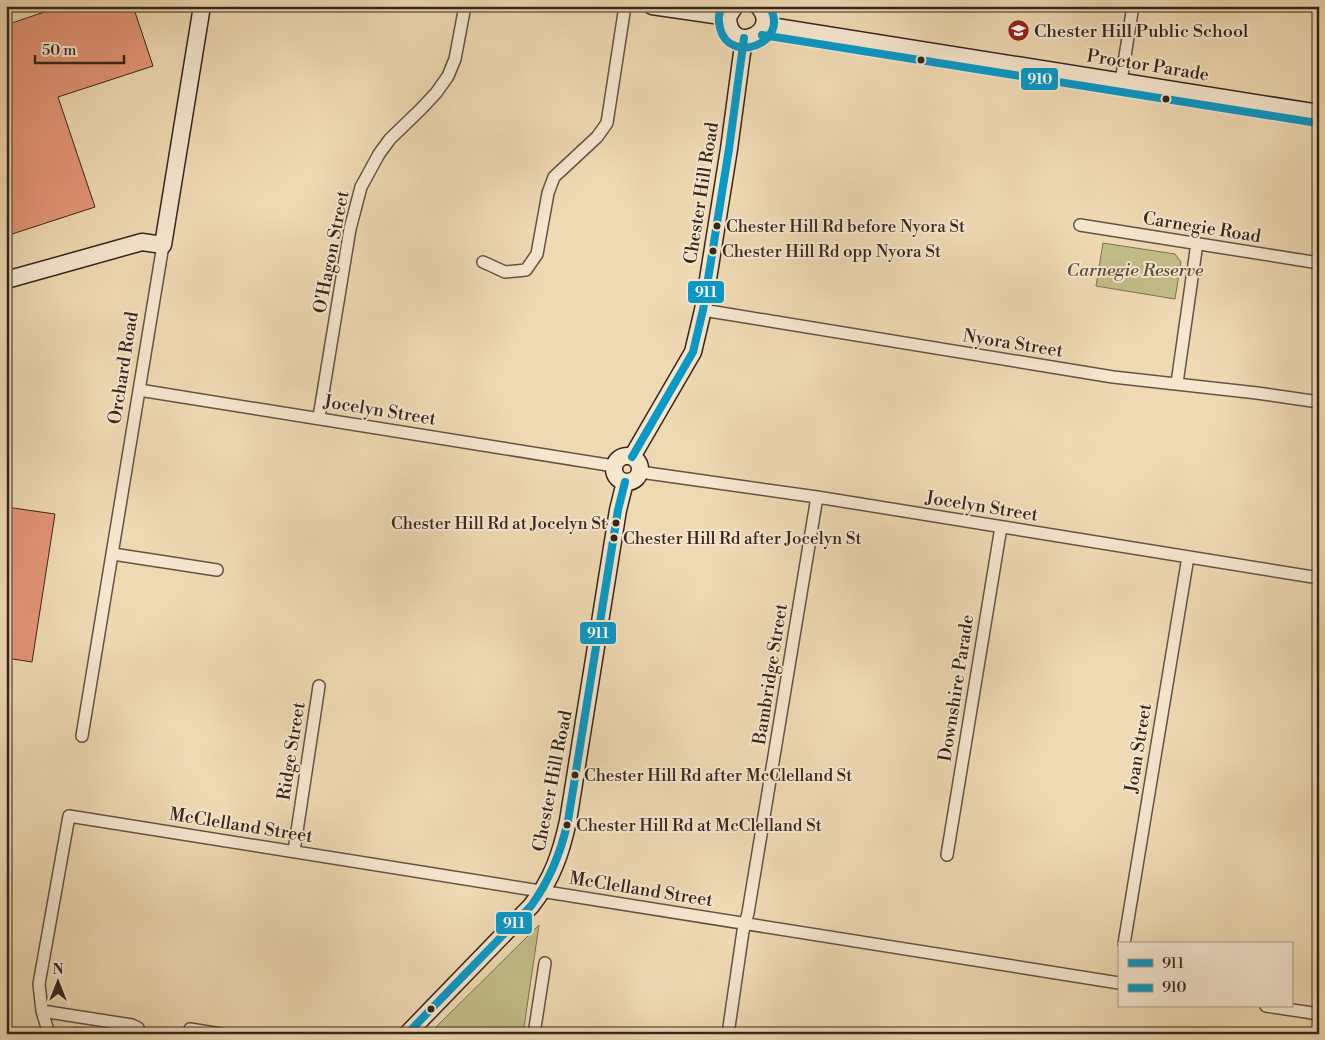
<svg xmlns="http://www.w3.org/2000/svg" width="1325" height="1040" font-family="'Libre Bodoni',serif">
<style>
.green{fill:#c1bd88;stroke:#7c7252}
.building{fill:#e39577;stroke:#36261b}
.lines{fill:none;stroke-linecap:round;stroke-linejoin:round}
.street-casing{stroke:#645341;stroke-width:14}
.secondary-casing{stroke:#36261b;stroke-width:19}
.street{stroke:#f5e6ce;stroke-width:11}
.secondary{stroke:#f5e6ce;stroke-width:16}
.bus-1-casing{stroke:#f5e6ce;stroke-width:11}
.bus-2-casing{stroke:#f5e6ce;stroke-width:11}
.bus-1{stroke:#0b98c5;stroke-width:8}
.bus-2{stroke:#0b98c5;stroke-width:8}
.bus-dot{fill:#36261b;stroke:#f5e6ce;stroke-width:2}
.labels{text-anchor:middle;stroke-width:4;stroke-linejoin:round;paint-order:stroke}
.bus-label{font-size:17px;fill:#36261b;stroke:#f5e6ce;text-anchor:start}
.poi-label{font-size:18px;fill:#36261b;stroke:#f5e6ce;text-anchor:start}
.street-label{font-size:18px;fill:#36261b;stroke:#f5e6ce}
.park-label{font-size:18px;font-style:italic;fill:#594c36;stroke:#f5e6ce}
.line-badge{stroke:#f5e6ce;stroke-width:2}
.badge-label{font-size:14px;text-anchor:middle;font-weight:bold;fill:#fff}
</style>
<rect width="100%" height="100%" fill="#efd9b3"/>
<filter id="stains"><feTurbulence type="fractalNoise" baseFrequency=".004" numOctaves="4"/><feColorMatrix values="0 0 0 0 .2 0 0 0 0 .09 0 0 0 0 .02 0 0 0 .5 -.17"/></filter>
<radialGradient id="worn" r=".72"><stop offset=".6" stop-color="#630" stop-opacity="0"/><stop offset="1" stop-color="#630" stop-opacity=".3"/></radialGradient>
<path class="green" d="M1103,243L1175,254L1181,262L1175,299L1096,286Z
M539,925L523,1034H429Z
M75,1027L114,1032L119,1034H64L66,1031Z"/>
<path class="building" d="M62,6H133L153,66L58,97L95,207L6,236V25Z
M6,507L55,514L32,662L6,658Z"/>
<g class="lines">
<defs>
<path id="street" d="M1121,81L1133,6
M1080,225L1319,263
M483,262L505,272L526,270L537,254L548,193L554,177L597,137L607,123L625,6
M703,310L1113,377L1257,393L1319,402
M1177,383L1197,243
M139,390L614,466
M319,417L350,229L361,187L379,154L390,139L421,109L436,93L448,76L455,59L465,6
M640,472L817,497L1319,578
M113,554L217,570
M82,736L163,245
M294,851L319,686
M947,855L1001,527
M1124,944L1188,557
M1266,1006L1319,1014
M42,1011L132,1025L138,1028L140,1034
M190,1029L221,1034
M49,1034L42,1011L39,984L69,816L1119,983
M534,1034L545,963
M728,1034L743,931L748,913L817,497"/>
<path id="secondary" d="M652,6L728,17
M735,6L728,17C729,57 783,32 758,6
M764,25L1319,113
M6,280L142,242L163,245L202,6
M614 469a13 13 0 1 1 26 0a13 13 0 1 1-26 0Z
M632,457L693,352L703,310L729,149L744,38
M407,1034L531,906C552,880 561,853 568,821L618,510L625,482"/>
</defs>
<use href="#street" class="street-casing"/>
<use href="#secondary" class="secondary-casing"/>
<use href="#street" class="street"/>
<use href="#secondary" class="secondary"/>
<defs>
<path id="bus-1" d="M632,457L693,352L703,310L729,149L744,38
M407,1034L531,906C550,880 561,852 568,821L618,510L625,482"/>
<path id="bus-2" d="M723,6C718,14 718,19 720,28C729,66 792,43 769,6
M762,35L1317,123"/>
</defs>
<use href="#bus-1" class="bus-1-casing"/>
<use href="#bus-2" class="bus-2-casing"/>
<use href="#bus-1" class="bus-1"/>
<use href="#bus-2" class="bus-2"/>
</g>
<defs>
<symbol id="school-disc" viewBox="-11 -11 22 22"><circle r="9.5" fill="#8f2418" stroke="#f5e6ce"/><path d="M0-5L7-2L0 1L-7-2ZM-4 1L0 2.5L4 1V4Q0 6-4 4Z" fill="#fff"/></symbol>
</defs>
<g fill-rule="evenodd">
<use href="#school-disc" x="1006" y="18" width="25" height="25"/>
</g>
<g class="bus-dot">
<circle cx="921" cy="60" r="4.5"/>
<circle cx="1166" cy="99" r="4.5"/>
<circle cx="717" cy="226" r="4.5"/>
<circle cx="713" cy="251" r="4.5"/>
<circle cx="616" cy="523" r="4.5"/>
<circle cx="614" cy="538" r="4.5"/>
<circle cx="575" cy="775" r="4.5"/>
<circle cx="567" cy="825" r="4.5"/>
<circle cx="431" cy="1009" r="4.5"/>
</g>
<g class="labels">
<g class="bus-label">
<text x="726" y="232">Chester Hill Rd before Nyora St</text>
<text x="722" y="257">Chester Hill Rd opp Nyora St</text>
<text x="607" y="529" text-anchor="end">Chester Hill Rd at Jocelyn St</text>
<text x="623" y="544">Chester Hill Rd after Jocelyn St</text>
<text x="584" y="781">Chester Hill Rd after McClelland St</text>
<text x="576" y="831">Chester Hill Rd at McClelland St</text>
</g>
<g class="poi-label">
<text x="1034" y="37">Chester Hill Public School</text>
</g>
<g class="street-label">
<text transform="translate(1148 65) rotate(9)" y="6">Proctor Parade</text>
<text transform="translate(701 193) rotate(-81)" y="6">Chester Hill Road</text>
<text transform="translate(1202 227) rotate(9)" y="6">Carnegie Road</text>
<text transform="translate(331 252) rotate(-79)" y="6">O'Hagon Street</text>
<text transform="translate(1013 343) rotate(9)" y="6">Nyora Street</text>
<text transform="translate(123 368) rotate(-81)" y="6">Orchard Road</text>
<text transform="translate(380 410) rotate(9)" y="6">Jocelyn Street</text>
<text transform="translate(982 506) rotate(9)" y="6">Jocelyn Street</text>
<text transform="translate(770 674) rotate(-81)" y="6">Bambridge Street</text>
<text transform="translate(956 688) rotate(-81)" y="6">Downshire Parade</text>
<text transform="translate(1138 748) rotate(-81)" y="6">Joan Street</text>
<text transform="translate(291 751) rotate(-81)" y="6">Ridge Street</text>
<text transform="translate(552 781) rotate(-79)" y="6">Chester Hill Road</text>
<text transform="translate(241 825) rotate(9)" y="6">McClelland Street</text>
<text transform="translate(641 889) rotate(9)" y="6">McClelland Street</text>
</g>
<g class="park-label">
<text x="1135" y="276">Carnegie Reserve</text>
</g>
</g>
<g class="line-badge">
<rect x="1020" y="67" width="39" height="24" rx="5" fill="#0b98c5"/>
<rect x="687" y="280" width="38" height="24" rx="5" fill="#0b98c5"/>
<rect x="579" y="621" width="38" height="24" rx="5" fill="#0b98c5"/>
<rect x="495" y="911" width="38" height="24" rx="5" fill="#0b98c5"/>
</g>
<g class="badge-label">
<text x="1040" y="84">910</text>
<text x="706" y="297">911</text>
<text x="598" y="638">911</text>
<text x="514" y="928">911</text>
</g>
<rect width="1325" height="1040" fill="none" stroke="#efd9b3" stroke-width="25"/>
<rect x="8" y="8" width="1310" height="1025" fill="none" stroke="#36261b" stroke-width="2.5"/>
<rect x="12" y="12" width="1300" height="1015" fill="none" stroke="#36261b"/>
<rect x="1118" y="942" width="175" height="65" fill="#f5e6ce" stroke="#a99986"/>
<rect x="1128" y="959" width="25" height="8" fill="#0b98c5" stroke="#a99986"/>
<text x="1162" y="968" font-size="15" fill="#36261b">911</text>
<rect x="1128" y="984" width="25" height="8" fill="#0b98c5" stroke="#a99986"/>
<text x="1162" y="992" font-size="15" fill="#36261b">910</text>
<g transform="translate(58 982)" stroke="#f5e6ce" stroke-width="4" paint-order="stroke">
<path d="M0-4L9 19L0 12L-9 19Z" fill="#36261b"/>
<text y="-8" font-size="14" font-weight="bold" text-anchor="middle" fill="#36261b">N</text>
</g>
<path d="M35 55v8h89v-8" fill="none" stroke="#36261b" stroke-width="2.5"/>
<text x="42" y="55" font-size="15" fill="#36261b" stroke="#f5e6ce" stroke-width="4" paint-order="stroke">50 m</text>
<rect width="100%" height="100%" filter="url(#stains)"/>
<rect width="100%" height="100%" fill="url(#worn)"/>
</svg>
